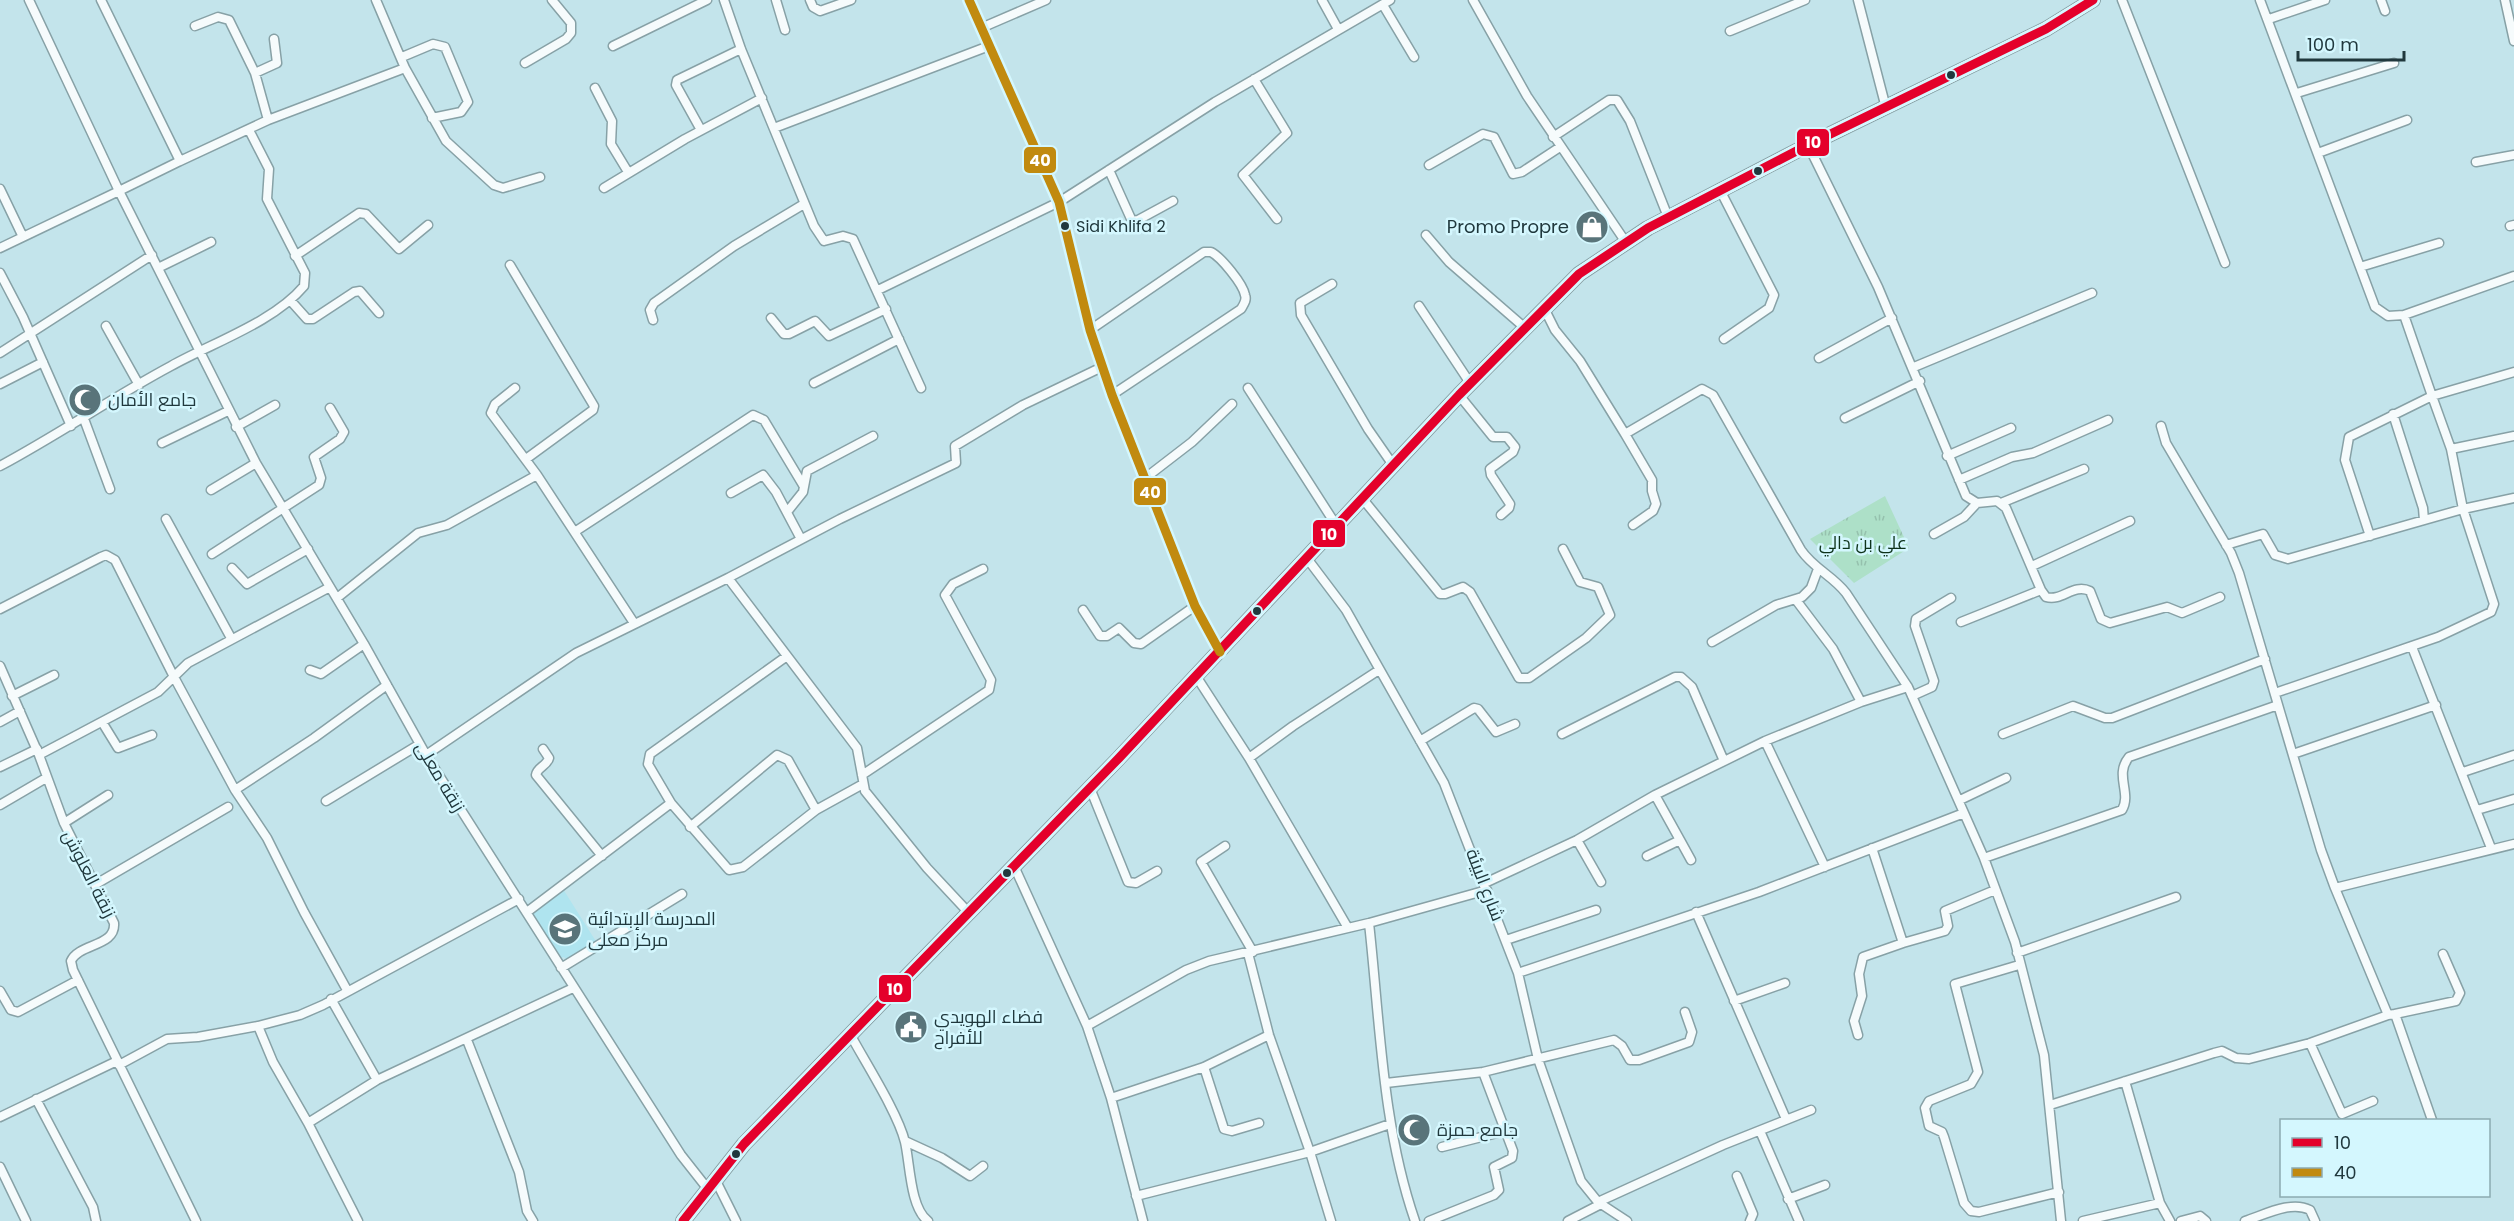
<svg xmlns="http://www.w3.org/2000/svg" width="2514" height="1221" font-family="Poppins,Cairo,sans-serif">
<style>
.built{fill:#afe4ef}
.park{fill:url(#park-tufts)}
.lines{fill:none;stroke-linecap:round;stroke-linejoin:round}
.minor-casing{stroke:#87a1a6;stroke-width:11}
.primary-casing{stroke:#87a1a6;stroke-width:16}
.minor{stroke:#f6fbfc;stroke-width:8}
.primary{stroke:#f6fbfc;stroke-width:14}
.bus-1-casing{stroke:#d4f7fe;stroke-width:14}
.bus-2-casing{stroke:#d4f7fe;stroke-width:14}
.bus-1{stroke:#e4002b;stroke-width:9}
.bus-2{stroke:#c18a0f;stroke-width:9}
.bus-dot{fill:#20383d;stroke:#d4f7fe;stroke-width:2}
.labels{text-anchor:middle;stroke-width:5;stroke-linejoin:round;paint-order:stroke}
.bus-label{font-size:16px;fill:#20383d;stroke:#d4f7fe;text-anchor:start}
.poi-label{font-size:18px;fill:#20383d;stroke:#d4f7fe;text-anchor:start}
.park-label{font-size:18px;fill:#0e331b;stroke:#d4f7fe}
.street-label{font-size:18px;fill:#20383d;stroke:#d4f7fe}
.line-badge{stroke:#d4f7fe;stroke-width:2}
.badge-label{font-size:16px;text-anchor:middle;font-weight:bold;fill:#fff}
</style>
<defs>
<pattern id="park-tufts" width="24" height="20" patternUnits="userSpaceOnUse" patternTransform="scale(1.5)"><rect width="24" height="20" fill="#ade0c8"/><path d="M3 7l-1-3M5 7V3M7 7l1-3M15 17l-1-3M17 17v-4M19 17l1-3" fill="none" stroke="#95c1ad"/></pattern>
</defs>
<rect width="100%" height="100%" fill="#c3e4eb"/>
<path class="built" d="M563,889L597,943L568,961L564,957L561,958L534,915V910Z"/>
<path class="park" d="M1885,496L1909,548L1854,583L1810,539Z"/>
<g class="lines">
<defs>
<path id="minor" d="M101,0L180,161L119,191L256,463L364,644L426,755L681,1155L707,1188
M724,0L741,49L814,226L824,241L843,236L853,239L921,388
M776,0L785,30
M810,0L813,7L820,11L851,0
M969,0L1059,202L1090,330L1112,395L1195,606L1220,652
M1322,0L1338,29
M1473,0L1527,96L1625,241
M1858,0L1886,108
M2122,0L2225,263
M2260,0L2375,307L2388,316L2404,315L2514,276
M2381,0L2385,11
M2505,0L2514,41
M1383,5L1414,57
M2269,19L2325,0
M195,26L218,17L229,20L255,73L268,120
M981,28L1046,0
M1730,31L1805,0
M613,46L707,0
M402,57L433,44L445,47L468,102L461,112L432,118
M525,63L566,39L571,33V23L552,0
M405,68L446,141L494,185L503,188L540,177
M255,73L277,63L274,39
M1254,79L1287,133L1243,175L1277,219
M595,88L612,121L611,144L628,172
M2297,93L2394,63
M774,128L989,46
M701,130L676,85L677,80L741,49
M1553,137L1609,100H1617L1630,121L1668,217
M1808,145L1878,287L1966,496L1977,503L1997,501L2006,508L2041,590L2046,597C2062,602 2073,583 2090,591L2101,619L2110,623L2167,607L2182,613L2220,597
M2318,153L2407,120
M180,161L268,120L405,68L376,0
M2476,162L2514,155
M1429,165L1483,134L1494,137L1513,174L1522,172L1560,147
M1109,170L1132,221L1138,220L1173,201
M604,188L685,139L762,98
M0,189L23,237
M1720,190L1774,295L1769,308L1724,339
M2510,226L2514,225
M1426,235L1449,262L1524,327
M0,248L119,191L29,0
M295,256L359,213L366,214L399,249L428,225
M510,265L594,406L593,410L526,459
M2360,267L2439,243
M158,268L211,242
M0,273L23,317L71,426
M1332,284L1300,303L1301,315L1368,429L1393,465
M878,290L1059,202L1215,102L1390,0
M290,300L307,319H313L354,292L360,291L379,313
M1419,306L1470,383
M1544,308L1555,330L1580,361L1625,434L1702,389L1713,395L1801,550C1813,568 1833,576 1846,593L1908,687L1984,858L2015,942L2044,1055L2061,1221
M771,318L784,334H789L815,321L829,336L886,309
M653,320L650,310L654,303L734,246L804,204
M106,326L139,385
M1090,330L1204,252H1211C1221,257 1243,284 1245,295C1247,300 1244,304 1241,309L1112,395
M0,353L152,255
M1819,358L1892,318
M1914,367L2092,293
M814,383L899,339
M0,384L43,362
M515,388L495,404L491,413L537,475
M1248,388L1336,525
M1459,395L1493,437H1507L1515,447L1513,452L1490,469L1491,475L1510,504L1509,508L1501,515
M2393,414L2423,508L2424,520
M1845,418L1920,381
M84,419L110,489
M2161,426L2166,443L2231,553L2239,573L2321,850L2335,888
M236,427L275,405
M1625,434L1652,480V491L1656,504L1653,511L1633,525
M162,443L228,411
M2451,449L2514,436
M1947,456L2011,428
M0,466C58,435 113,397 171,366C212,343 274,322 304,286L305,273L267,199L269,169L249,130
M1144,479L1192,442L1232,404
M1959,480L2012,457L2033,453L2108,420
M211,490L256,463
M731,493L763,475L776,492L801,539
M1362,498L1440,594H1445L1463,587L1470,592L1519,678H1529L1586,638L1610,615L1598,587L1580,582L1563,549
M2001,503L2084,469
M787,512L803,492L807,471L873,436
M166,519L231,638
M576,531L753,415L764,420L803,485
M1934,534L1964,517L1977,503
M2370,536L2345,460L2349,437L2432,396L2404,315
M2226,545L2263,534L2275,555L2288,559L2463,509L2514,498
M212,554L319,485L321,478L314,457L340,439L344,432L330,408
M1306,557L1346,610L1444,783L1518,973L1538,1059L1581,1181L1598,1202L1627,1221
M2032,566L2130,521
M232,568L247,584L308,549
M728,578L840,519L956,463L955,446L1023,405L1102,367
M337,598L418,533L447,525L537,475L634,623
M1796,600L1833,649L1861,702
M0,609L101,557L106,555L115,560L174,677L235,790L267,838L304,912L347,990
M1083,610L1100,636H1107L1119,628L1134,643L1141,644L1195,606
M1961,622L2041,590
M1712,642L1776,605L1802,597L1811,588L1818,569
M2412,647L2491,848
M787,656L650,754L648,764L671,803L729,870L743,867L816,810L863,784
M0,666L39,755L64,823L114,923C116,947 79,943 71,961L73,970L196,1221
M310,670L321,674L364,644
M1196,676L1249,758L1348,928
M2275,693L2438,637L2491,612L2494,604L2463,509L2451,449L2432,396L2514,372
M12,696L54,675
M1912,696L1932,687L1934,681L1915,626L1916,619L1951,598
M0,722L20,711
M102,722L118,748L152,735
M1562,734L1675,677H1681L1692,687L1724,761
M2003,734L2073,706L2105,718H2112L2265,659
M1420,741L1474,708L1478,709L1496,732L1515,724
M1765,741L1825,867
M543,749L549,758C547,766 537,767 536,775L602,856
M2293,754L2436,705
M39,755L158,692L188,663L330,587
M426,755L576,653L728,578L857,748L865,791L927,868L969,913
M1249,758L1293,726L1379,670
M0,767L37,749
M2463,772L2514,755
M862,775L989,690L991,680L945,595L953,584L983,569
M1090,788L1128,882L1136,883L1157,871
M235,790L314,738L387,685
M1960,800L2006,778
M326,801L420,744
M0,805L46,778
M2477,810L2514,799
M64,823L108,795
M690,827L777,755L788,760L816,810
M1577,840L1601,882
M1680,840L1691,860
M1225,846L1201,862L1253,952
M1647,856L1680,840L1655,795
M1984,858L2122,810C2132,793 2114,775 2129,757L2278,705
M1014,866L1087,1026L1111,1098L1143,1221
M1485,883L1577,840L1655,795L1765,741L1861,702L1908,687
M96,884L228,807
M527,912L671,803
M1696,912L1786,1119
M1369,923C1380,1022 1382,1126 1415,1221
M1506,940L1596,910
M1903,943L1945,931L1948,926L1945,911L1995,890
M1248,953L1269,1035L1310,1152L1390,1124
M2017,953L2176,897
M2019,965L1955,984L1978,1072L1971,1084L1929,1101L1925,1108L1929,1126L1942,1132L1944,1137L1964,1203L1971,1211L1979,1212L2059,1192
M561,968L682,894
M1518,973L1759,892L1964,813
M0,991L11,1010L18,1012L78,980
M331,999L377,1080
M1734,1001L1785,983
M2395,1014L2456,1001L2460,993L2443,954
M2388,1015L2395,1014L2432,1120
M1087,1026L1186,970L1209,961L1369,923L1487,890
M850,1034C865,1062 898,1113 905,1142C910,1163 910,1208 928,1221
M1858,1035L1854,1021L1862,996L1859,974L1863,957L1903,943L1872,848
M467,1040L519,1172L527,1211L533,1221
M2310,1043L2342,1114L2373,1101
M119,1065L167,1039L198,1037L258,1026
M1204,1067L1224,1129L1232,1131L1259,1123
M2125,1081L2160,1203
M1386,1083L1483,1072L1614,1040L1622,1046L1630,1060H1639L1689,1042L1692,1032L1685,1012
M1111,1098L1204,1067L1269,1035
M36,1099L93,1207L96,1221
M2050,1105L2214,1053L2222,1051L2236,1058L2249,1059L2310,1043L2388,1015L2335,888L2514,844
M0,1117L117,1061
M308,1123L377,1080L573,988
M1760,1131L1799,1221
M905,1141L942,1158L970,1176L983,1166
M1442,1147L1505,1131
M0,1167L26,1221
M1737,1176L1753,1214L1750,1221
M715,1179L736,1221
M1136,1196L1310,1152L1331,1221
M1788,1199L1825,1185
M1598,1202L1723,1145L1811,1110
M358,1221L308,1123L273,1062L258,1026L300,1015L323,1005L519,899
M1429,1221L1494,1195L1499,1190L1494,1167L1512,1158L1513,1151L1483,1072
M1568,1221L1601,1204
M2083,1221L2160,1203L2170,1221
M2181,1221L2200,1216L2206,1221
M2245,1221C2264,1215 2291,1200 2310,1210L2315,1221"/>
<path id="primary" d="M683,1221L744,1144L1119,758L1459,395L1579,274L1648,228L1808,145L2046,29L2093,0"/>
</defs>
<use href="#minor" class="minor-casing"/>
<use href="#primary" class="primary-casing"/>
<use href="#minor" class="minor"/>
<use href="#primary" class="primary"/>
<defs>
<path id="bus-1" d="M683,1221L744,1144L1119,758L1459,395L1579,274L1648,228L1808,145L2046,29L2093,0"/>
<path id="bus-2" d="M969,0L1059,202L1090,330L1112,395L1195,606L1220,652"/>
</defs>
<use href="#bus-1" class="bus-1-casing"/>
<use href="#bus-2" class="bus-2-casing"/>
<use href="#bus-1" class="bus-1"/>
<use href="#bus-2" class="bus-2"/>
</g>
<defs>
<symbol id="shop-disc" viewBox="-11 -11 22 22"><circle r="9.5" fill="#59747a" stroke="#d4f7fe"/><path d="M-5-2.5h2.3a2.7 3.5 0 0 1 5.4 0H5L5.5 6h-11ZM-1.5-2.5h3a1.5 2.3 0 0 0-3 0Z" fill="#fff"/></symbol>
<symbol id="mosque-disc" viewBox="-11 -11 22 22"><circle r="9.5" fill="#59747a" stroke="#d4f7fe"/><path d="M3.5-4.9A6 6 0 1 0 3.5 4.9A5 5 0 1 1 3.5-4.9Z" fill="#fff"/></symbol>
<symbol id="school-disc" viewBox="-11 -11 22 22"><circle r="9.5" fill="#59747a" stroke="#d4f7fe"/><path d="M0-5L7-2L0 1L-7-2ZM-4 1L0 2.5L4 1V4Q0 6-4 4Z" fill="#fff"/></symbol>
<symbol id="civic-disc" viewBox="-11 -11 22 22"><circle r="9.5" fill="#59747a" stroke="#d4f7fe"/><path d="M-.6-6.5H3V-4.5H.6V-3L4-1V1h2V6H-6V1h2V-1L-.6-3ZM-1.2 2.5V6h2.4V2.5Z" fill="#fff"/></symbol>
</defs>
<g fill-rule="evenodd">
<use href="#shop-disc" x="1573" y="208" width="38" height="38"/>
<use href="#mosque-disc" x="66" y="381" width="38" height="38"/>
<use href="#school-disc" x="546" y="910" width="38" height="38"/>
<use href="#civic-disc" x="892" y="1008" width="38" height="38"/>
<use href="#mosque-disc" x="1395" y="1111" width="38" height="38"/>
</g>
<g class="bus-dot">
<circle cx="1951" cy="75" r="5"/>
<circle cx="1758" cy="171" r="5"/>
<circle cx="1065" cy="226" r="5"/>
<circle cx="1257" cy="611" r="5"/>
<circle cx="1007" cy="873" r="5"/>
<circle cx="736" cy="1154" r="5"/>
</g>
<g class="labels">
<g class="bus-label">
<text x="1076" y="232">Sidi Khlifa 2</text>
</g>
<g class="poi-label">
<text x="1569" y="233" text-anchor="end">Promo Propre</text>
<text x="108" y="406">جامع الأمان</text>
<text x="588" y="925">المدرسة الإبتدائية<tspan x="588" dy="21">مركز معلى</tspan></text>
<text x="934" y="1023">فضاء الهويدي<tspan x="934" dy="21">للأفراح</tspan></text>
<text x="1437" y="1136">جامع حمزة</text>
</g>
<g class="park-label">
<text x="1863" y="549">علي بن دالي</text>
</g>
<g class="street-label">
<text transform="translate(440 777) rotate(59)" y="6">زنقة معلى</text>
<text transform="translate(89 874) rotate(63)" y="6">زنقة العلوش</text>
<text transform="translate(1485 885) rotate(69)" y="6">شارع البيئة</text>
</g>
</g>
<g class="line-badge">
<rect x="1796" y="128" width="34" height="29" rx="6" fill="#e4002b"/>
<rect x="1023" y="146" width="34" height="28" rx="6" fill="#c18a0f"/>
<rect x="1133" y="477" width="34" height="29" rx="6" fill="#c18a0f"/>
<rect x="1312" y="519" width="34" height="29" rx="6" fill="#e4002b"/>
<rect x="878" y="974" width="34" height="29" rx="6" fill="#e4002b"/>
</g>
<g class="badge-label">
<text x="1813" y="148">10</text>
<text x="1040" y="166">40</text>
<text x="1150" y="498">40</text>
<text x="1329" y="540">10</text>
<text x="895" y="995">10</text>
</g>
<rect x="2280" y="1119" width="210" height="78" fill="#d4f7fe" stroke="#8cabb1" stroke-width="1.5"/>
<rect x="2292" y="1138" width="30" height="9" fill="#e4002b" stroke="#8cabb1" stroke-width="1.5"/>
<text x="2334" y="1149" font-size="18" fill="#20383d">10</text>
<rect x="2292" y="1168" width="30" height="9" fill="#c18a0f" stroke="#8cabb1" stroke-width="1.5"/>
<text x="2334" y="1179" font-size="18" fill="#20383d">40</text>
<path d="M2298 51v9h106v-9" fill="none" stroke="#20383d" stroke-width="3"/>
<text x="2307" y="51" font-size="18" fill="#20383d" stroke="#d4f7fe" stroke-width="4.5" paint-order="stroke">100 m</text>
</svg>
